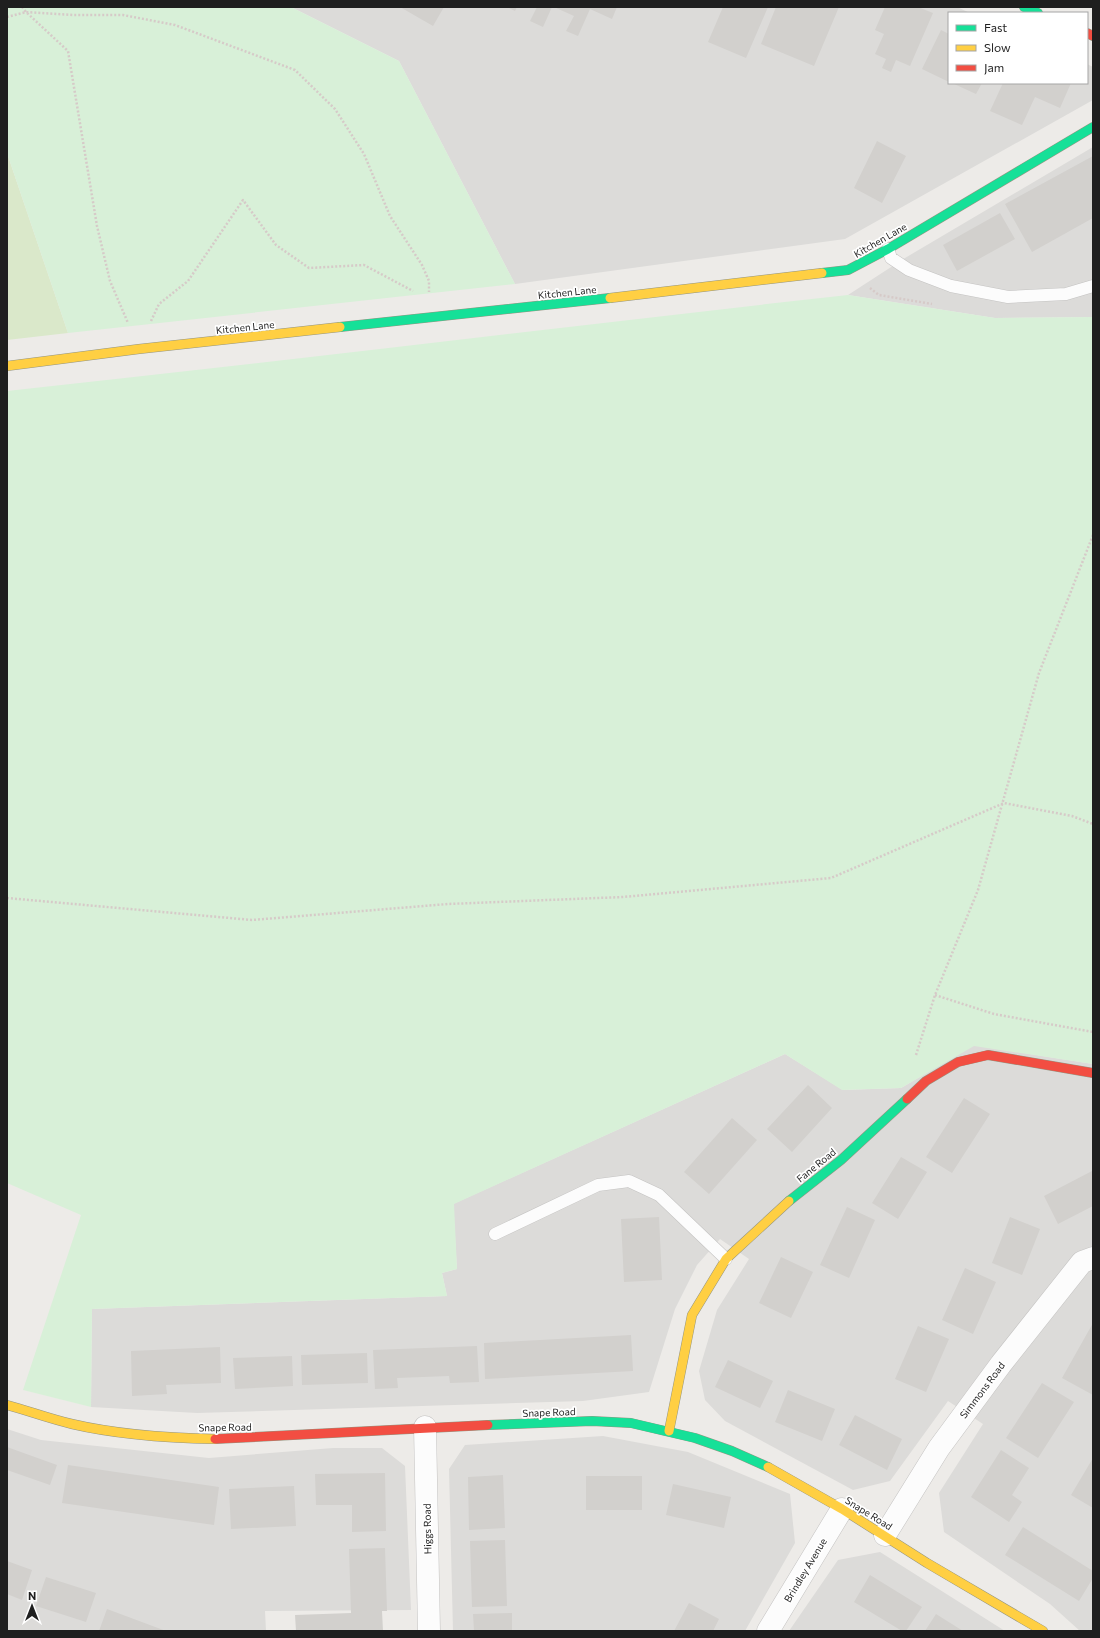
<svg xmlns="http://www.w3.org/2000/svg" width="1100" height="1638" font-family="Commissioner,sans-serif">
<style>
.residential{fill:#dcdbd9}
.grass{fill:#dae8ca}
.park{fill:#d8f0d8}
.building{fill:#d2d0cd}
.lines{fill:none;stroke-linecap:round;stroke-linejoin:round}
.lane-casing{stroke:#c4c3c2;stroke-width:13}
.street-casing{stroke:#c4c3c2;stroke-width:23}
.fast-casing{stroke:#949581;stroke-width:10}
.slow-casing{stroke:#949581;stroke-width:10}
.jam-casing{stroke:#949581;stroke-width:10}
.path{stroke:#d6cac8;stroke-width:2.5;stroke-dasharray:2 2;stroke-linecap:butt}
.lane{stroke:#fcfcfc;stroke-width:12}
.street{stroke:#fcfcfc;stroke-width:22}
.fast{stroke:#16e098;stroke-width:9}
.slow{stroke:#ffcf43;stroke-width:9}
.jam{stroke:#f24e42;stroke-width:9}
.labels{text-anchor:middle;stroke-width:3.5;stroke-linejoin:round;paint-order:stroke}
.street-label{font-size:10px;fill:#1f1f1f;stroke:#fff}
</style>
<rect width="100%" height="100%" fill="#edebe8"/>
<path class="residential" d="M291,7H957L970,13H949V83H1087V64L1093,67V100L845,239L515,284L399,61Z
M1093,147V317L995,318L848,295L905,258Z
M974,1045L1093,1064V1631H1080L1050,1604L944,1532L939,1493L983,1424L948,1401L890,1481L853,1490L725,1421L705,1400L699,1371L717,1310L749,1259L720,1239L697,1265L675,1309L649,1392L583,1401L197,1413L91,1407L92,1309L447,1296L442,1273L457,1269L453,1204L785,1054L843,1090L901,1088Z
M7,1429L41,1440L209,1458L333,1448H382L405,1466L411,1610L265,1611L266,1631H7Z
M603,1436L688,1452L790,1494L795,1543L745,1631H453L449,1469L465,1445Z
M880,1552L1005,1631H789L838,1560Z"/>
<path class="grass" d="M7,153L68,333L7,340Z"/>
<path class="park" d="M7,7H291L399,61L515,284L68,333L7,153Z
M848,295L995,318L1093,317V1064L974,1046L901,1088L842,1090L785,1054L454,1204L457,1269L442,1273L447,1296L92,1309L91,1407L23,1390L81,1215L7,1183V391C287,361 567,326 848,295Z"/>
<path class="building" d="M400,7H444L433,26Z
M507,7H517L515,11Z
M537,7H552L543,27L530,21Z
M554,7H617L612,19L590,9L578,36L566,31L574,16Z
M723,7H768L746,58L708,42Z
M776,7H839L814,66L761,44Z
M885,7H918L933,13L910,66L896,60L891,72L882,68L886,59L875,54L884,34L875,30Z
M941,30L949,34V82L922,69Z
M952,83H982L976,94Z
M1003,83H1071L1060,108L1035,97L1022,125L990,111Z
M877,141L906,156L882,203L854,188Z
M1093,156V218L1032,252L1005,204Z
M1000,213L1015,239L957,271L943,245Z
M808,1085L832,1108L792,1152L767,1129Z
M964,1098L990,1114L952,1173L926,1157Z
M732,1118L757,1140L709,1194L684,1172Z
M901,1157L927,1172L898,1219L872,1203Z
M1092,1171L1093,1206L1058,1224L1044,1196Z
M847,1207L875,1220L849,1278L820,1265Z
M659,1217L662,1280L624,1282L621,1219Z
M1010,1217L1040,1229L1022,1275L992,1263Z
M781,1257L813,1272L791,1318L759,1303Z
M965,1268L996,1282L973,1334L942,1320Z
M1093,1323V1395L1062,1378Z
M918,1326L949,1339L926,1392L895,1379Z
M631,1335L633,1371L485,1379L484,1343Z
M477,1346L479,1382L450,1383L449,1376L397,1378L398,1388L375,1389L373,1350Z
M220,1347L221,1383L166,1385L167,1394L132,1396L131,1351Z
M367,1353L368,1383L302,1385L301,1355Z
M292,1356L293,1386L235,1389L233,1358Z
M728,1360L773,1381L760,1408L715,1387Z
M1042,1383L1074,1402L1038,1458L1006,1438Z
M788,1390L835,1409L822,1441L775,1422Z
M855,1415L902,1439L887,1470L839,1445Z
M7,1447L57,1465L50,1485L7,1470Z
M1001,1450L1029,1468L1012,1495L1022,1502L1009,1522L971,1497Z
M1093,1458V1508L1071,1495Z
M68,1465L219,1487L214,1525L62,1503Z
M385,1473L386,1531L352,1532V1505H316L315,1474Z
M503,1475L505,1528L469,1530L468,1477Z
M586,1476H642V1510H586Z
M673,1484L731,1497L724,1528L666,1515Z
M294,1486L296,1526L231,1529L229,1489Z
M1023,1527L1093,1571V1578L1079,1601L1005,1555Z
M505,1540L507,1606L472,1607L470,1541Z
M385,1548L387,1611H382L383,1631H296L295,1615L351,1613L349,1549Z
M7,1561L32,1570L22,1600L7,1594Z
M870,1575L922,1607L906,1631H902L854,1602Z
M46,1577L96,1593L86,1622L36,1606Z
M689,1603L719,1619L713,1631H674Z
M107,1609L166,1631H99Z
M512,1613V1631H474L473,1614Z
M936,1614L963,1631H925Z"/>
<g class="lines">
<defs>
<path id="lane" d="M888,249L891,258L909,270L951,286L1008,297L1066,294L1093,286
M495,1234L598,1185L629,1181L659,1195L726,1259"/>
<path id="street" d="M425,1427L429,1631
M885,1535L939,1448L1001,1364L1082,1262L1093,1258
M768,1631L842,1509"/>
<path id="fast" d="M1024,7L1038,13
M822,273L848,270L888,249L1093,127
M340,327L610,298
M789,1201L841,1160L907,1099
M488,1425L592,1421L631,1423L695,1438L732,1451L768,1467"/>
<path id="slow" d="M610,298L822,273
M7,366L139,349L340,327
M7,1405C29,1411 50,1419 72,1424C119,1435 167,1438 215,1439
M669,1431L692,1315L726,1259L789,1201
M768,1467L842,1509L927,1563L1043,1631"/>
<path id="jam" d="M1087,33L1093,36
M907,1099L926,1081L958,1062L988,1055L1093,1073
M215,1439L488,1425"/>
</defs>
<use href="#lane" class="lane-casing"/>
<use href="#street" class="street-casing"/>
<use href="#fast" class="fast-casing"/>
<use href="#slow" class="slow-casing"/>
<use href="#jam" class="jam-casing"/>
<path class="path" d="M22,7L26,12L68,51L97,226L110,281L128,323
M7,17L26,12L74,15H123L175,25L295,70L335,109L364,154L390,216L422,265L429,281V292
M870,288L879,295L932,304
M151,321L159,304L188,281L243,200L276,245L309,268L364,265L413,291
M7,898L252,920L448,904L623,897L831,878L1004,803L1072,816L1093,824
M935,995L994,1014L1093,1032
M916,1055L935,995L978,890L1039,673L1093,535"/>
<use href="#lane" class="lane"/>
<use href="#street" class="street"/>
<use href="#fast" class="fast"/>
<use href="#slow" class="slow"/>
<use href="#jam" class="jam"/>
</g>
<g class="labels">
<g class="street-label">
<text transform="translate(880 240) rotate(-30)" y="4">Kitchen Lane</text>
<text transform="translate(567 292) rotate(-6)" y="4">Kitchen Lane</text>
<text transform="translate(245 327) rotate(-6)" y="4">Kitchen Lane</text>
<text transform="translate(816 1165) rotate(-39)" y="4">Fane Road</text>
<text transform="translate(982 1390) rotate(-53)" y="4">Simmons Road</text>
<text transform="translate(549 1412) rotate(-2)" y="4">Snape Road</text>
<text transform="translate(225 1427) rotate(-1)" y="4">Snape Road</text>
<text transform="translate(869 1513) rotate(32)" y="4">Snape Road</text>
<text transform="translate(427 1529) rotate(-91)" y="4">Higgs Road</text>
<text transform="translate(805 1570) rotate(-59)" y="4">Brindley Avenue</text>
</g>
</g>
<rect width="1100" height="1638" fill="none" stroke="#1f1f1f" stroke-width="16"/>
<rect x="948" y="12" width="140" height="72" fill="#ffffff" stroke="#a5a5a5"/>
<rect x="956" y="25" width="20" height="6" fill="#16e098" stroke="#a5a5a5"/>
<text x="984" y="32" font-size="12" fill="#1f1f1f">Fast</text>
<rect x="956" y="45" width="20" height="6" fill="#ffcf43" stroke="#a5a5a5"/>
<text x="984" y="52" font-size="12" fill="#1f1f1f">Slow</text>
<rect x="956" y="65" width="20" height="6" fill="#f24e42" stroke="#a5a5a5"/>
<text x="984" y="72" font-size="12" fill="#1f1f1f">Jam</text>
<g transform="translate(32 1606)" stroke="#ffffff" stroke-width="3" paint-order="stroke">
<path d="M0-3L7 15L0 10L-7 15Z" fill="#1f1f1f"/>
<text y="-6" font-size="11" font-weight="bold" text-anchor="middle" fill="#1f1f1f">N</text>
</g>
</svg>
